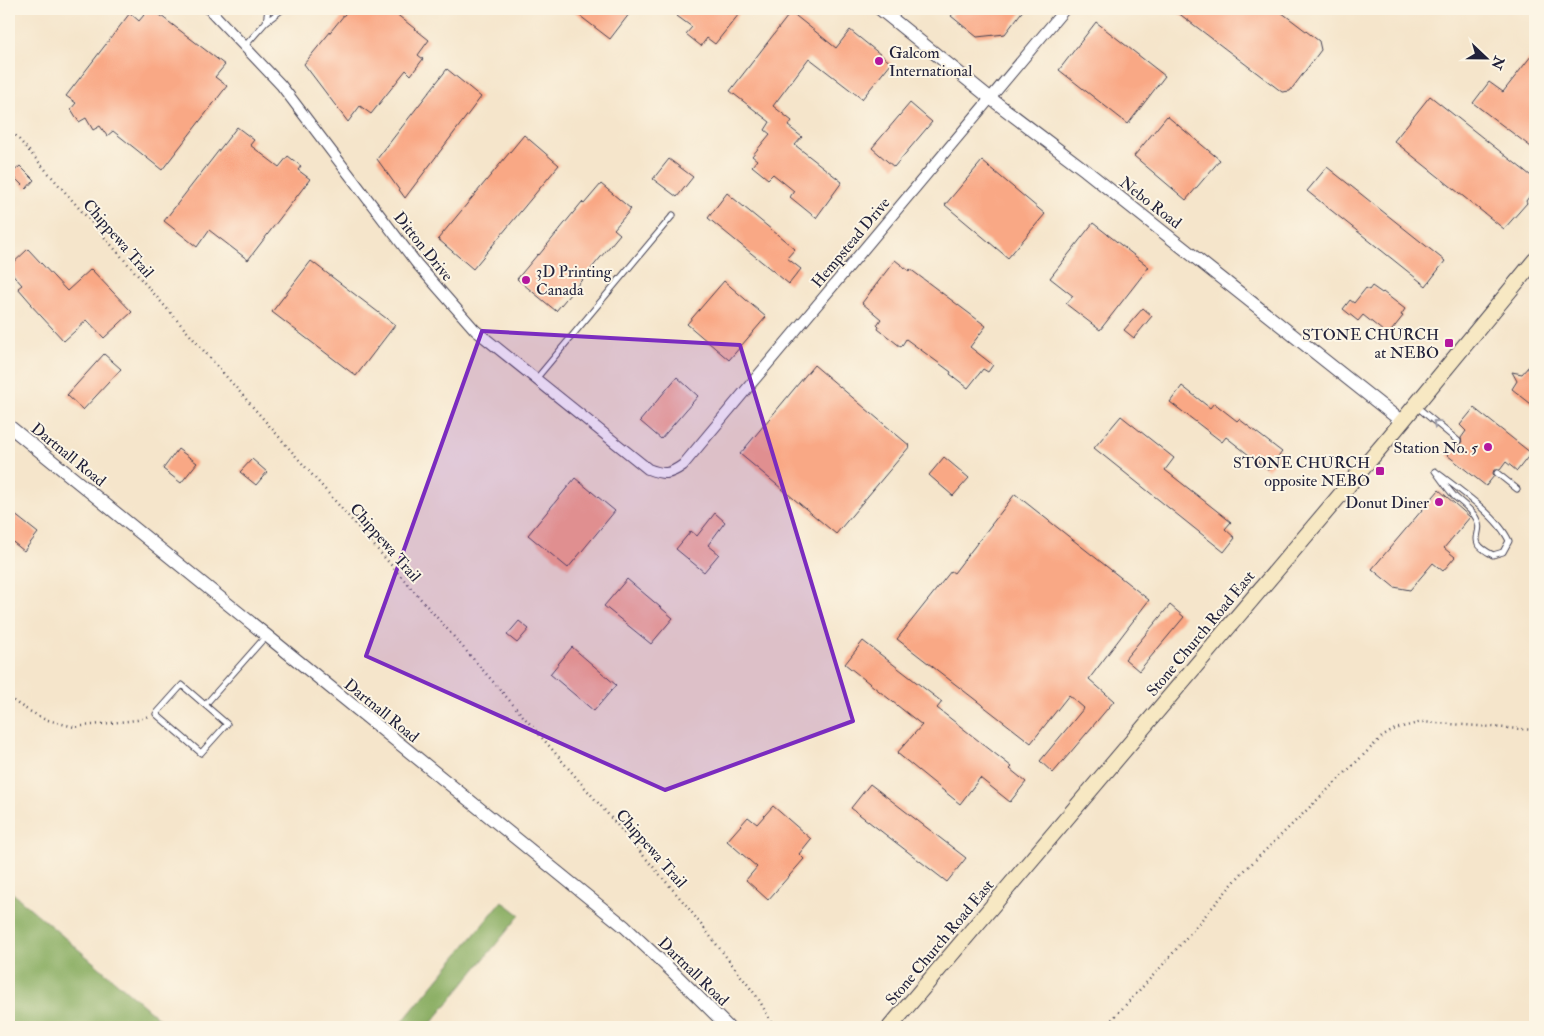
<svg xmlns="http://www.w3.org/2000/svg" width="1544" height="1036" font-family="'IM FELL Double Pica',serif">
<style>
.forest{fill:#89ad62;stroke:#56684e}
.building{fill:#f9a885}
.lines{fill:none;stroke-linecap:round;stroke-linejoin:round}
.service-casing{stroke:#423f51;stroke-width:7}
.minor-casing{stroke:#423f51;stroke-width:12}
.tertiary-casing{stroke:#423f51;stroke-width:14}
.secondary-casing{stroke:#423f51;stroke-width:17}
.path{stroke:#423f51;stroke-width:2.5;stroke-dasharray:1 4;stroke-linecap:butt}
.service{stroke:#fff;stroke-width:5}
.minor{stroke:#fff;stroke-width:10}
.tertiary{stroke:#fff;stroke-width:12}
.secondary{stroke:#f7e8c3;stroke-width:15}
.oneway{stroke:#9c9ca7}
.marked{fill:#7b2cbf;fill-opacity:0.2;stroke:#7b2cbf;stroke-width:4;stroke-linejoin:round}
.poi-dot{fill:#b5179e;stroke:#fcf5e5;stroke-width:2}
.labels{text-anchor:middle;stroke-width:4;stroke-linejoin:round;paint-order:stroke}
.poi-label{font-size:16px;fill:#22223b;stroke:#fcf5e5;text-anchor:end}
.street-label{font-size:16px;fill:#22223b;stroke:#fcf5e5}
</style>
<rect width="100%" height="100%" fill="#fcf5e5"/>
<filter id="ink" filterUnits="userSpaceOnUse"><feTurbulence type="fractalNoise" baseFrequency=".02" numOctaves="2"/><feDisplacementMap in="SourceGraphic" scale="10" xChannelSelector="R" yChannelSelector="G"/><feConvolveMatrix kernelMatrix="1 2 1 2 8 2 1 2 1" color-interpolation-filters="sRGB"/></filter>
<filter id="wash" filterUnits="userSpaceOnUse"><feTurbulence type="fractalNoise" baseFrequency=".0096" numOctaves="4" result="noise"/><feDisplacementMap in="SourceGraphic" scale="20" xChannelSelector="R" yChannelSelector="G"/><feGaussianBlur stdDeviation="1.12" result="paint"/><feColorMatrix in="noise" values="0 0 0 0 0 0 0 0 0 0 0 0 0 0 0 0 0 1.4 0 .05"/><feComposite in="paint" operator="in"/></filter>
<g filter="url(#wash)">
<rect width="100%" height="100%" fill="#f5e5cb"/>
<path class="forest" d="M9,890L169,1027H9Z
M502,901L520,915L428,1027H398Z"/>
<g id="blocks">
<path class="building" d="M149,9H152L225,65L215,77L227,86L162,170L113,131L107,136L100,126L93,130L86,118L79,122L71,109L76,103L66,96L130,13L139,21Z
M349,9H390L429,40L418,55L423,59L411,75L406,70L371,114L360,106L348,122L304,64Z
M571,9H633L610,39Z
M682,9H743L715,44L707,38L701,46L686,34L692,27L677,16Z
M957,9H1024L1005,34L977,37L951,16Z
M1173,9H1277L1319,41L1321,50L1290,91L1282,92Z
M791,12L836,48L850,30L891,63L862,99L809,58L773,106L792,121L788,126L802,137L795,145L842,182L816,218L790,197L794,191L773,174L768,179L752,166L757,160L752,156L770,134L765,130L770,122L730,91Z
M1096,22L1165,76L1128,124L1059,70Z
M1535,51V150L1473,103L1489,82L1503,92Z
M447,69L481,97L405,198L377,159Z
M1430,96L1535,179V189L1526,201L1527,203L1504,229L1394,141Z
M910,103L932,122L894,167L872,148Z
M1167,116L1220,160L1186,200L1134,156Z
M237,127L254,140L250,145L279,167L288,156L301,166L298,170L310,179L248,260L209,230L197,247L164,221Z
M524,135L559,165L473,269L438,239Z
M669,159L693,177L677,197L653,179Z
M982,161L1045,214L1008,258L945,205Z
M20,166L34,180L26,189L11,174Z
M1327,167L1445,261L1426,286L1307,191Z
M601,184L631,209L614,229L620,234L556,311L517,279L538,254L539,255L582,202L584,204Z
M727,193L795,249L787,258L801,269L789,284L708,218Z
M1093,223L1149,267L1100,330L1066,304L1073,296L1050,278Z
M28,249L67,291L91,269L132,312L104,338L87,320L64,341L30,304L31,303L18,288L22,285L9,270V267Z
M895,260L909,271L910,269L986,326L970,347L993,365L988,372L983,369L968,388L950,374L951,372L906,339L901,347L878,329L879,327L877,325L881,319L862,303Z
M311,261L395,325L356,376L272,312Z
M724,281L766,317L729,360L687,324Z
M1372,286L1382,293L1383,292L1405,309L1401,315L1403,316L1388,335L1363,315L1358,321L1343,309L1350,300L1354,303L1366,288L1369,290Z
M1143,308L1152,316L1134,338L1124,330Z
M104,354L121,369L83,410L67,395Z
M814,365L910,446L836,534L740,454Z
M1529,366L1535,370V407L1512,389L1517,381L1512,372L1522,374Z
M677,377L698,396L661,439L640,421Z
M1182,386L1210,408L1214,403L1237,421L1239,419L1282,452L1268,470L1226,437L1222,442L1170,402Z
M1474,408L1531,453L1517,471L1506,462L1500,470H1494L1493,473L1494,476L1486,486L1447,455L1455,444L1459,445L1462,443L1461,438L1466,431L1460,425Z
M1121,416L1174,458L1165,470L1231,522L1225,529L1235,538L1224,552L1094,448Z
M178,449L197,463L181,483L163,469Z
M944,457L969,478L953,496L929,475Z
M252,459L267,472L256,485L240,472Z
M575,478L615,511L568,568L528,535Z
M1439,490L1470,517L1444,548L1455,557L1443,571L1433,563L1410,590L1394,587L1372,569Z
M1015,494L1149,600L1089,679L1114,701L1053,773L1040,761L1084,708L1069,695L1031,743L897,639L951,571L954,573Z
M9,510L38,533L24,551L9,539Z
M715,513L725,522L708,545L719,554L704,572L676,549L691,531L697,536Z
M627,579L673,618L651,644L604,606Z
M1170,605L1184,617L1139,671L1125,659Z
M519,621L529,629L517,643L507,635Z
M863,641L942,702L937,708L1012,767L1010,769L1026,782L1010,802L980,778L960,804L897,753L922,725L845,664Z
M572,647L616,685L594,711L550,674Z
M870,784L966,858L947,882L851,808Z
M773,806L811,839L799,854L804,859L768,900L746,880L757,867L727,841L748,817L757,824Z"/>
</g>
</g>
<g filter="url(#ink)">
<use href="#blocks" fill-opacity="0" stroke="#423f51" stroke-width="1"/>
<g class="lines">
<defs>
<path id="service" d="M266,22L283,9
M245,46L266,22L268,9
M536,379L673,215
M1416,406L1458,441
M1435,471C1457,488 1498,516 1509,541L1503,552L1493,555C1463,540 1486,535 1476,518C1471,509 1462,503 1454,496C1447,488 1441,479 1435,471Z
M1497,473L1517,489
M205,705L182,685L156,714L201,753L227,724L205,705L266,636"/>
<path id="minor" d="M209,9L281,85L417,264L475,330L648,469C664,475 669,475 683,465L1065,9"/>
<path id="tertiary" d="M880,9L990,98L1085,170L1401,421
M9,426L625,927L675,974L728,1027"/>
<path id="secondary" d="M890,1027L1391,435L1535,260"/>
</defs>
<use href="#service" class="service-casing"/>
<use href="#minor" class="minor-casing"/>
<use href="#tertiary" class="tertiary-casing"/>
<use href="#secondary" class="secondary-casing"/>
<path class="path" d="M9,128L544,740L686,905L758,998L774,1027
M9,698L24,708L44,719L74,727L137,720L149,716
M1105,1027L1161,967L1241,874L1382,737L1395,729L1422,722L1535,730"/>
<use href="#service" class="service"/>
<use href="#minor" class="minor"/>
<use href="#tertiary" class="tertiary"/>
<use href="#secondary" class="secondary"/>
</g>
<defs><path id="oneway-chevron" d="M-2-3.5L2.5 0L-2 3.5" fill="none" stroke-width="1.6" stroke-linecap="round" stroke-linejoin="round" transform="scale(1.25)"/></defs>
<use class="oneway" href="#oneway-chevron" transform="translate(1436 423) rotate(-140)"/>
</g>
<path class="marked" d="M482,331L740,345L853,721L665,790L366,656Z"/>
<g class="poi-dot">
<circle cx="879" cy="61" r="5"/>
<circle cx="526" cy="280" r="5"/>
<rect x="1444" y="338" width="10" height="10" rx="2.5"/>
<circle cx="1488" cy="447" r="5"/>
<rect x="1375" y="466" width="10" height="10" rx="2.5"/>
<circle cx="1439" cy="502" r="5"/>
</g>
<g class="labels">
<g class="poi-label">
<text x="889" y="58" text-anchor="start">Galcom<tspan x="889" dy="18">International</tspan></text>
<text x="536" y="277" text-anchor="start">3D Printing<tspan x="536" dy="18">Canada</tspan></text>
<text x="1439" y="340">STONE CHURCH<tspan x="1439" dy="18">at NEBO</tspan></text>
<text x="1478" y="453">Station No. 5</text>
<text x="1370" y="468">STONE CHURCH<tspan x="1370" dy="18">opposite NEBO</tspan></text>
<text x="1429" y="508">Donut Diner</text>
</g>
<g class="street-label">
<text transform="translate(1151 202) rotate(38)" y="6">Nebo Road</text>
<text transform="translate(119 238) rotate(49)" y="6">Chippewa Trail</text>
<text transform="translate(850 242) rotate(-50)" y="6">Hempstead Drive</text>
<text transform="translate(424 246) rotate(51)" y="6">Ditton Drive</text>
<text transform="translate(69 454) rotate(39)" y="6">Dartnall Road</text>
<text transform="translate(386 542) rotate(49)" y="6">Chippewa Trail</text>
<text transform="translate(1200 633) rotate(-50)" y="6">Stone Church Road East</text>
<text transform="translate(382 710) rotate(39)" y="6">Dartnall Road</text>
<text transform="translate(652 848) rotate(49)" y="6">Chippewa Trail</text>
<text transform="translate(939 942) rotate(-50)" y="6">Stone Church Road East</text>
<text transform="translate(694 971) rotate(44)" y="6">Dartnall Road</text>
</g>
</g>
<rect width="1544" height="1036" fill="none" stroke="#fcf5e5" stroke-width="30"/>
<g transform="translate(1486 58) rotate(112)" stroke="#fcf5e5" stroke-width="4" paint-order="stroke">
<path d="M0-4L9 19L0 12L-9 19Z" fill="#22223b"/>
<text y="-8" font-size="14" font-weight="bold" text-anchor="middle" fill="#22223b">N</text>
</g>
</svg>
